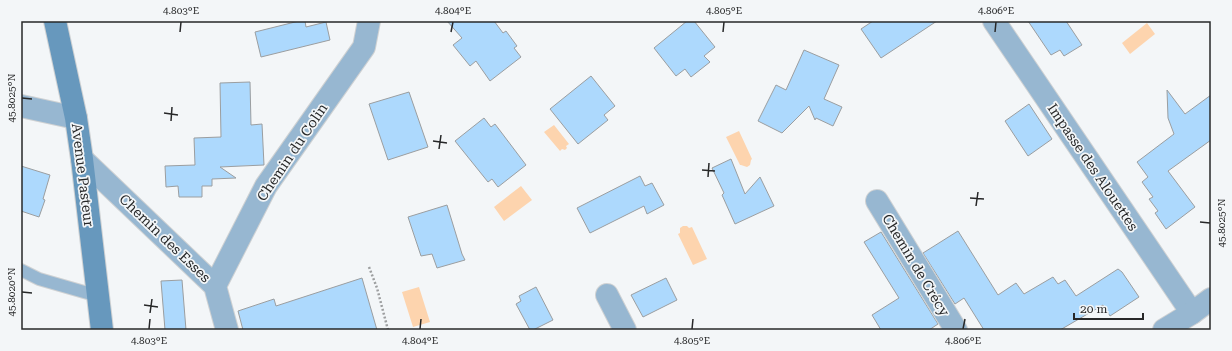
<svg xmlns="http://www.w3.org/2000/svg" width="1232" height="351" font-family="'Roboto Serif',serif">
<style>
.water{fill:#fdd4ae}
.building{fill:#add9fd;stroke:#9b9ea0}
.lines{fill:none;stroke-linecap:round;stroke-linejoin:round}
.service-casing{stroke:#ced1d3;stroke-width:14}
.minor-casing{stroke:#ced1d3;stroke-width:24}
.tertiary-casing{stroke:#ced1d3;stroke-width:24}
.secondary-casing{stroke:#ced1d3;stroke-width:24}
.path{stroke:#9d9fa0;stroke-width:2.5;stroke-dasharray:2 2;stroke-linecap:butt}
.service{stroke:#97b7d1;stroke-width:12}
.minor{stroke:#97b7d1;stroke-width:22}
.tertiary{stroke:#97b7d1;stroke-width:22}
.secondary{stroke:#6798bd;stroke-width:22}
.ticks{fill:none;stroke:#272829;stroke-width:1.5}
.labels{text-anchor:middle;stroke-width:3.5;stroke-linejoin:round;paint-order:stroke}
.street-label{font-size:14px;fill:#272829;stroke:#f3f6f8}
.neatline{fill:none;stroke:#272829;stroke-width:1.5}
.ticks-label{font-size:10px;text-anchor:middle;fill:#272829}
</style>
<rect width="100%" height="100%" fill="#f3f6f8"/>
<path class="water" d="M1147,23L1155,34L1130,54L1122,43Z
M554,125L569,144L566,146L567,148L565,150L562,149L560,151L544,132Z
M739,131L752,159L751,160L750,165L747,167L741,165H740L726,137Z
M521,186L532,200L504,221L494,207Z
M683,226H687L689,228L692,227L707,259L693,265L678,234L680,233V228Z
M419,287L430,322L413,327L402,292Z"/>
<path class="building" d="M299,21H305L306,27L326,22L330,40L261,57L255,32Z
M447,21H494L503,33L506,31L517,46L514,48L521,57L490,81L476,61L470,66L453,45L462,38Z
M687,21H694L715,47L704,56L710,62L691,77L685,69L676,76L654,48Z
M873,21H937L881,58L861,29Z
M1028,21H1066L1082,45L1064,56L1060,50L1051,55Z
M804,50L839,65L824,99L842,107L833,126L816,118L815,120L809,106L782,133L758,121L776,85L786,90Z
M591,76L615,106L604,115L608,120L578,144L550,109Z
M250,82L251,125L262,124L264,165L220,167L236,178L212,179V186H202V197H179L178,186L166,187L165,166L195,165L194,138L221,137L220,83Z
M1167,90L1185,114L1211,95V140L1168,171L1195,207L1166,229L1155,213L1158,211L1149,199L1153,197L1142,182L1148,177L1137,162L1174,134L1168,118Z
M409,92L428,147L388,160L369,104Z
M1029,104L1052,139L1028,156L1005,121Z
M484,118L491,127L495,124L526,165L498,187L492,179L488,182L455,141Z
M731,159L745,194L760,177L774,206L735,224L722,195L724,193L712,168Z
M21,166L50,175L43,199L45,200L39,217L21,211Z
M640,176L645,186L652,183L664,205L647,214L644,206L590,233L577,208Z
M447,205L462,254L465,260L437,268L432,254L421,256L408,217Z
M958,231L998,295L1016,283L1024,294L1053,277L1058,284L1065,280L1076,296L1118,269L1122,272L1139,297L1110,316L1103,305L1060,330H984L964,298L955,304L923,253Z
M881,232L938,324L929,330H881L872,315L899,298L864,242Z
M362,278L377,330H243L238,311L274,299L276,306Z
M666,278L677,300L643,317L631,295Z
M182,280L186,330H165L161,281Z
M536,287L553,320L533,330H530L516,304L521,301L519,296Z"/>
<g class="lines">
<defs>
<path id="service" d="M21,270L39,279L98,296"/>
<path id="minor" d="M994,21L1192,313
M21,106L76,118
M82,159L215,286L227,330
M877,201L956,330
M215,286L266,186L364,47L369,21
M607,295L625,330"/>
<path id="tertiary" d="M1164,330L1192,313L1211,299"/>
<path id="secondary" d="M55,21L76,118L82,159L102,330"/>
</defs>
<use href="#service" class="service-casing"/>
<use href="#minor" class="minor-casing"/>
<use href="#tertiary" class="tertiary-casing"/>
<use href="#secondary" class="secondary-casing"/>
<path class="path" d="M369,267L377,288L388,330"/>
<use href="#service" class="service"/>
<use href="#minor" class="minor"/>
<use href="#tertiary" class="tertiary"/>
<use href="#secondary" class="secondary"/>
</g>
<path class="ticks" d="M180,32L181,22M451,32L453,22M723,32L724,22M995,32L996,22M22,98L32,99M164,113L178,115M171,121L172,107M433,141L447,143M439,149L441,135M702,170L715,171M708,177L709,163M970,198L984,199M976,206L978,192M1200,222L1210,223M22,292L32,293M144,305L158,307M150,313L152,299M149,329L150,319M420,329L421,319M692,329L693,319M963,329L965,319"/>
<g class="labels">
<g class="street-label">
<text transform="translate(292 152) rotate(-56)" y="5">Chemin du Colin</text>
<text transform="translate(1093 167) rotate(56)" y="5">Impasse des Alouettes</text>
<text transform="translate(83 175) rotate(83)" y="5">Avenue Pasteur</text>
<text transform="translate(165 238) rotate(44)" y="5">Chemin des Esses</text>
<text transform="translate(916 265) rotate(59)" y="5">Chemin de Crécy</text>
</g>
</g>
<rect width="1232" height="351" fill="none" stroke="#f3f6f8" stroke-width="44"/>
<path d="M1074 313v6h69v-6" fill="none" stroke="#272829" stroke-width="2"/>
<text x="1080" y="313" font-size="12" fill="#272829" stroke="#f3f6f8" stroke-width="3" paint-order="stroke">20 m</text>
<rect x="22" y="22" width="1188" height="307" class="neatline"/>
<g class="ticks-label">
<text x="181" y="14">4.803°E</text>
<text x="453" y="14">4.804°E</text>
<text x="724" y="14">4.805°E</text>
<text x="996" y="14">4.806°E</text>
<text transform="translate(11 98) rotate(-90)" y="4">45.8025°N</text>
<text transform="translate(1221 223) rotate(-90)" y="4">45.8025°N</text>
<text transform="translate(11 292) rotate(-90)" y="4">45.8020°N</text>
<text x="149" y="344">4.803°E</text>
<text x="420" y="344">4.804°E</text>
<text x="692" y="344">4.805°E</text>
<text x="963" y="344">4.806°E</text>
</g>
</svg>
